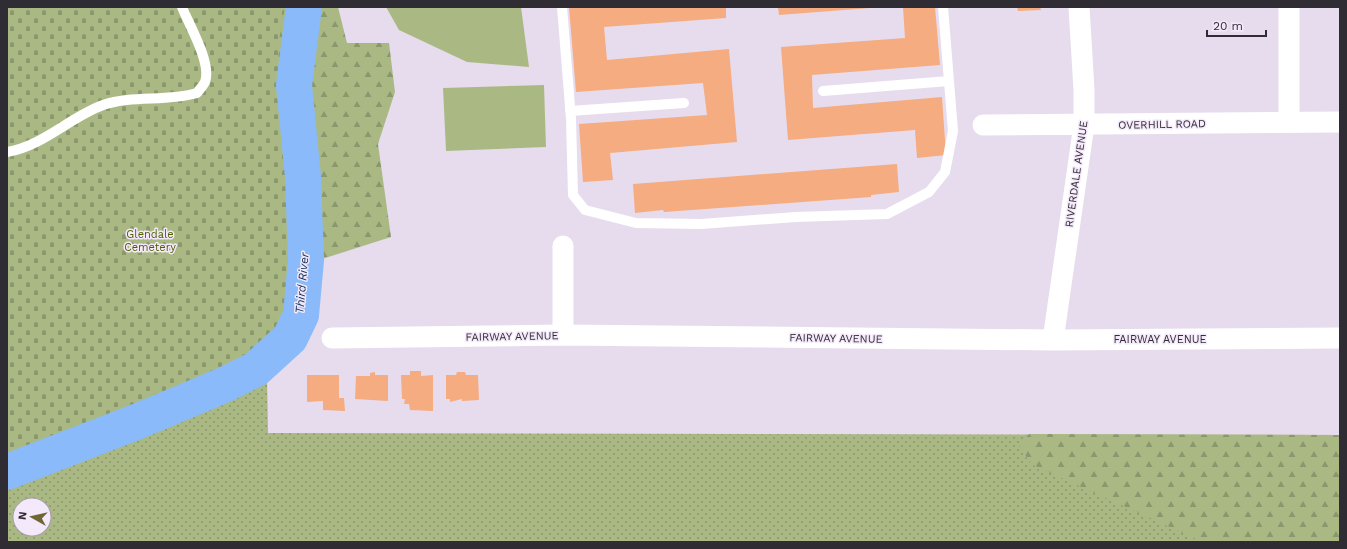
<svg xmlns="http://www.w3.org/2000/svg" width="1347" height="549" font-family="'Work Sans',sans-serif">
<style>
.grass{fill:url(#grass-dots);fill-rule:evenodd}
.forest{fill:url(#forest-firs)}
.cemetery{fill:url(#cemetery-stones)}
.pitch{fill:#aab984}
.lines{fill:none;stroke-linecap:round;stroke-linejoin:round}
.river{stroke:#8abaf9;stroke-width:36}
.building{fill:#f4ac80}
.lane{stroke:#fff;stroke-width:10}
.street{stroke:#fff;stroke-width:21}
.labels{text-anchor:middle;stroke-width:3;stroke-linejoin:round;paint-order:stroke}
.street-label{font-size:11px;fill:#302c33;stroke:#f4e9fa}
.park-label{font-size:11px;fill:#4d5e02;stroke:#f4e9fa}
.water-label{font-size:12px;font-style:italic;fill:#0f3057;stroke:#f4e9fa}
</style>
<defs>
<pattern id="grass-dots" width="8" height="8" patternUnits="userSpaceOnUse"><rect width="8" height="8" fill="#aab984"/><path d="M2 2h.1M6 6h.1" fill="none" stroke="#8b976d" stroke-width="1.8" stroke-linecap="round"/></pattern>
<pattern id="forest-firs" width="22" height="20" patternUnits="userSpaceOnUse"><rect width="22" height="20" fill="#aab984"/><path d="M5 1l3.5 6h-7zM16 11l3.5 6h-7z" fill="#8b976d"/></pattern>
<pattern id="cemetery-stones" width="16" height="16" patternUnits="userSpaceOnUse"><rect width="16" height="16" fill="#aab984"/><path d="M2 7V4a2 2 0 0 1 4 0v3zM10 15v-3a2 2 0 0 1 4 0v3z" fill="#8b976d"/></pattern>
</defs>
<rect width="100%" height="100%" fill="#e7dced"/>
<path class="grass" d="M256,369L267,377L268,433L1340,435V542H7V472C91,440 176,409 256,369ZM20,505H44V529H20Z"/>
<path class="forest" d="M264,7H338L347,43H389L395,92L378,144L391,237L319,260L307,327L267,377L256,369C176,409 91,440 7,472V399Z
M1029,434L1340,435V541L1203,542L1031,464L1019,445Z"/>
<path class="cemetery" d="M7,7H285L278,45L284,158L295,239L286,314L269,340L238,367L180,395L7,453Z"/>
<path class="pitch" d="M386,7H521L529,67L467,62L399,30Z
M544,85L546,147L446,151L443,88Z"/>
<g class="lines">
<path class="river" d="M7,472L136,422L224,385L256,369L290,338L301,315L306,260L303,177L294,85L304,7"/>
</g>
<path class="building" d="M569,7H726V18L604,27L607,60L729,49L737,142L610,153L613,180L583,182L579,124L707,115L703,83L576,92Z
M778,7H870V8L779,15Z
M903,7H935L940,65L812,75L813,108L942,97L946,155L917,158L915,130L788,140L781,47L905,38Z
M1017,7H1040L1041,10L1018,11Z
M897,164L899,192L871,195V197L664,212L663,210L635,213L633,184Z
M410,371H421V376L433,375V411L410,410L409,404H404L405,399H402L401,375H410Z
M375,372V375H388V401L355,399L356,376H370V373Z
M457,372H465L466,375H478L479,400L462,401V399L450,402V399H446V375H456Z
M307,375H339V398H344L345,411L323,410V401L307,402Z"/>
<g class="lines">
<path class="lane" d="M562,7L571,119L573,195L585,210L636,223L701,224L796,217L887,214L929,192L945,172L953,131L943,7
M823,91L949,81
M570,111L684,103
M7,152C43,146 70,117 103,105C133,95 166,102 197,93C200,89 203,86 205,82C212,63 189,25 182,7"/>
<path class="street" d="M1289,7V122
M983,125L1340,122
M563,335V246
M332,338L563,335L1053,340L1340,338
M1053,340L1084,125V90L1079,7"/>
</g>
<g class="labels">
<g class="street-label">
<text transform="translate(1162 124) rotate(-1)" y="4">OVERHILL ROAD</text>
<text transform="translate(1076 174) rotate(-82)" y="4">RIVERDALE AVENUE</text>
<text transform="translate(512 336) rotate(-1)" y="4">FAIRWAY AVENUE</text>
<text transform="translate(836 338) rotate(1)" y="4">FAIRWAY AVENUE</text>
<text x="1160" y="343">FAIRWAY AVENUE</text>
</g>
<g class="park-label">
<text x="150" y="238">Glendale<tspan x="150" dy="13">Cemetery</tspan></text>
</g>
<g class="water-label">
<text transform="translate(302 283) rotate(-85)" y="4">Third River</text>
</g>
</g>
<rect width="1347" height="549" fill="none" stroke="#302c33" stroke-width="16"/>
<g transform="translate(32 517) rotate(278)"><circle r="19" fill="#f4e9fa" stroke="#a69daa"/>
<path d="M0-3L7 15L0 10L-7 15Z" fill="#6e6734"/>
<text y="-6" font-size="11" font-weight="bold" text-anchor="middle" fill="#302c33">N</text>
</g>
<path d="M1207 30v6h59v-6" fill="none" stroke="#302c33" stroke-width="2"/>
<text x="1213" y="30" font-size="12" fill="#302c33" stroke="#f4e9fa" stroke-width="3" paint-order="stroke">20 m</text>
</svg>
